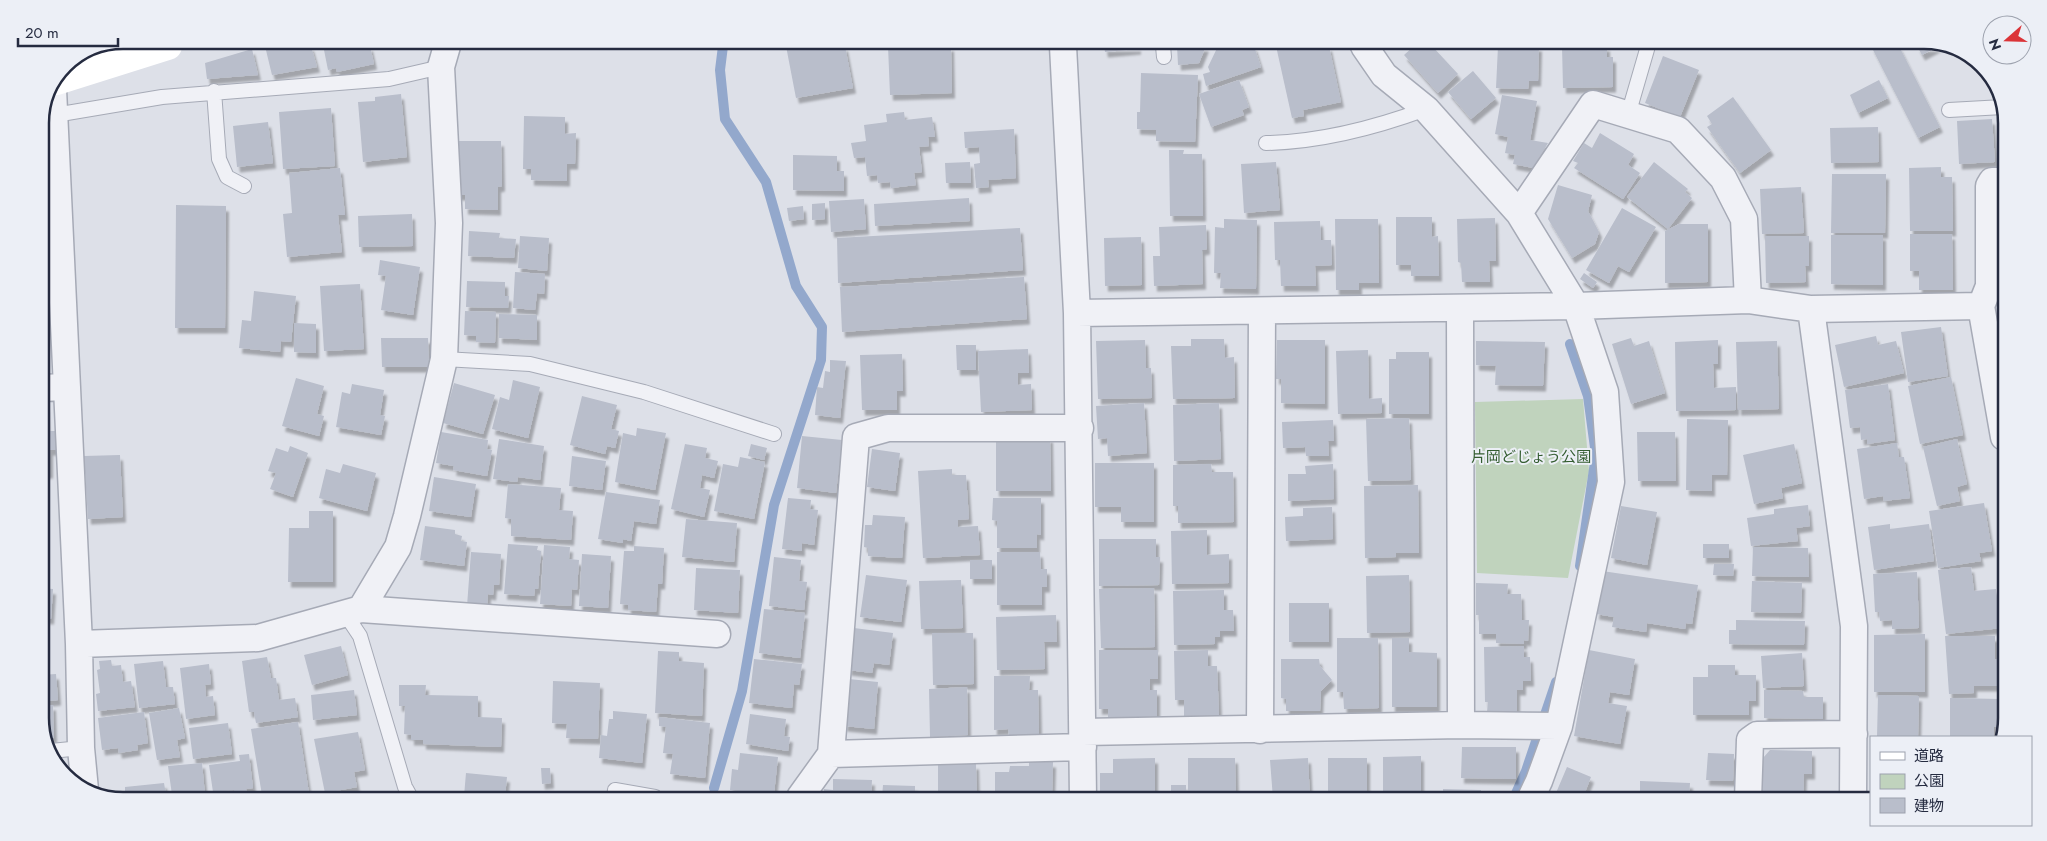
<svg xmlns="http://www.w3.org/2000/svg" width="2047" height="841" font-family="Jost,'Noto Sans JP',sans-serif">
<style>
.green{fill:#c0d3bd}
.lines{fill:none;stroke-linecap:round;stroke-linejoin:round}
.stream{stroke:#93a8cc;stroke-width:10}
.building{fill:#b9becb;filter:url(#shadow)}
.lane-casing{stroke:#a6aab6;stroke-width:16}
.street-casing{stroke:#a6aab6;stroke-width:29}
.lane{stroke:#f0f1f6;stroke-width:14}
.street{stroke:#f0f1f6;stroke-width:26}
.secondary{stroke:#fff;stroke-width:28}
.labels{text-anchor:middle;stroke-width:4;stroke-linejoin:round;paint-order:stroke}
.park-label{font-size:15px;fill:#345d31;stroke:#eceff6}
.rim{fill:none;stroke:#252b40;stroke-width:2.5}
</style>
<defs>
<filter id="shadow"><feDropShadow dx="3" dy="5.5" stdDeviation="1" flood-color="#0004"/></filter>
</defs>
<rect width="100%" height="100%" fill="#dde0e8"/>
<path class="green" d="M1583,399L1589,471L1568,578L1477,573L1475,402Z"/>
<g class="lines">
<path class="stream" d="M1570,344L1588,396L1596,455L1580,566
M714,788L742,691L774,505L821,360L822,327L796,286L766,182L725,119L720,70L723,46
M1513,800L1526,771L1556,682"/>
</g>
<path class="building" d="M265,46H311L317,67L272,75Z
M325,46H370L374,64L337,72L336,68L328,70L324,50H326Z
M786,46H845L853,88L796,98Z
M888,46H951L952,93L890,95Z
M1104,46H1138V49L1105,52Z
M1177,46H1206L1199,63L1178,65Z
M1218,46H1254L1261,67L1206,86L1203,74L1210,72L1208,67Z
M1276,46H1329L1341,102L1303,110L1304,116L1292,118Z
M1414,46H1432L1458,74L1438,93L1404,55Z
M1498,46H1539L1538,81H1529L1528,89L1496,88Z
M1562,46H1607V57H1613V87L1563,88Z
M1871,46H1899L1940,127L1918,138Z
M1917,46H1939L1922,55Z
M252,49L258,75L207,79L205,63Z
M1663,56L1699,70L1680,117L1645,103Z
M1473,71L1496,98L1471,119L1448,92Z
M1141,73L1198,75L1195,142L1156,141V130L1137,129V112H1140Z
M1239,80L1249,107L1242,110L1244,115L1211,127L1199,94Z
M1879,80L1888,98L1858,113L1850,95Z
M401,94L407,157L363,162L358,102L375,101V97Z
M1502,95L1537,101L1530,140L1548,143L1533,168L1513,164L1515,155L1505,153L1508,137L1495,134Z
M1733,97L1771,150L1740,173L1707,127L1712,124L1707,116Z
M331,108L335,166L283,169L279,112Z
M904,112L905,120L932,117L935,137H928L929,146L919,147L922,172L914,173L916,185L891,188L890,182L878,183L877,175L867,176L865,157L854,158L851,143L866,141L864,125L887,122L886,114Z
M524,116L565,117V134L576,133L575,164H567V181L531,180V169H523Z
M1992,119L1995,162L1959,164L1957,121Z
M268,122L273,163L237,167L233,126Z
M1878,127L1879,162L1831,163L1830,128Z
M1014,129L1016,178L988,180L989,187L976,188L974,164L980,163L979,147L965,148L964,132Z
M1600,133L1634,154L1628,165L1640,173L1623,199L1574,168L1578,163L1573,161L1584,143L1592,148Z
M454,141H501L502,186L498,187V210L465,209V195H454Z
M1169,150H1184L1183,154H1202L1203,216H1170Z
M793,155L837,156V171H844V191L793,190Z
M970,162L971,183H946L945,163Z
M1276,162L1280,210L1244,213L1241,164Z
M1654,162L1688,189L1685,192L1692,198L1668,229L1627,197Z
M1941,167V177H1952L1953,231H1910L1909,168Z
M340,168L345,215H338L342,252L287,257L283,214L292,213L289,173Z
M1832,174H1886L1885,233H1831Z
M1558,185L1592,195L1588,211L1599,232L1595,244L1572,258L1548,219Z
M1801,187L1804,233L1762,234L1760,189Z
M2003,196H2006V233H2004Z
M969,198L970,221L875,226L874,204Z
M40,199H42L43,235H40Z
M864,199L866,229L831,232L829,201Z
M825,203V219L812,220V204Z
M176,205L226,206L225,328H175Z
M803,206L804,219L789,221L787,208Z
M1622,208L1656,227L1629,272L1618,266L1609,283L1586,270Z
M412,214L413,246L359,247L358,216Z
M1396,217H1432V237L1438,236L1439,276H1411V265H1396Z
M1495,218L1496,261H1489L1490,282H1462L1461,263L1458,262L1457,219Z
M1224,219L1257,220L1256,289L1220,288L1221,273H1214L1215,227L1224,228Z
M1335,219H1378L1379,283H1359V290H1336Z
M1320,221L1321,240H1331L1332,265L1315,266L1316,286H1281L1280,260H1275L1274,222Z
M1679,224H1708V282L1665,283V231Z
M1206,225L1207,249L1202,250L1203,284L1154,286L1153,256H1160L1159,227Z
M1020,228L1023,270L838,283L837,238Z
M469,231L500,233L499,238L516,239L514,258L468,256Z
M1910,234H1952L1953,290H1919V271H1910Z
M1831,235H1883V285L1831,284Z
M520,236L549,238L547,271L518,268Z
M1765,236H1809V266H1805L1806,282L1766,283Z
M1141,237L1142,285L1105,286L1104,238Z
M380,260L420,267L413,315L381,310L386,276L378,275Z
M515,272L545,274L544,294L537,293L535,310L513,308Z
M1584,273L1597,282L1593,288L1580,279Z
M1024,277L1027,319L842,332L840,287Z
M467,281L505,282V296H509L508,308L466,307Z
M360,284L364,349L324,351L320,286Z
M254,291L296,296L291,342L281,341L280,352L239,348L242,320L251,321Z
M465,311L496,312L495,343L476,342V336L464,335Z
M499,314L537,315V340L499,338Z
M294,323L316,324V353L294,352Z
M1941,327L1948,376L1908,382L1901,332Z
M1876,336L1878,345L1896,341L1904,373L1844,387L1835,345Z
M381,338H428L429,367H382Z
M1631,338L1634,346L1649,341L1665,393L1631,404L1612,344Z
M1191,339H1224L1225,358L1234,357L1235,398L1173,399L1171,346H1191Z
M1145,340L1146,368H1151L1152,398L1098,399L1096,341Z
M1277,340H1325V404L1281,403V379H1276Z
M1718,340V364H1713L1714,388L1736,387V410L1676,411L1675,342Z
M1476,341L1545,342L1543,386L1495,385L1496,366L1476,365Z
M1777,341L1779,409L1738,410L1736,342Z
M956,345H976V370H957Z
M1028,349L1029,373H1018V385L1031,384L1032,410L981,412L978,351Z
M1368,350L1369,399L1382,398V413L1338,414L1336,351Z
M1396,352H1429V414H1389V359H1396Z
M902,354L903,391H897V410H862L860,355Z
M830,360L846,361L840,418L815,415L817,387L823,388L825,371L830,372Z
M1951,377L1963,435L1920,444L1908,386Z
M296,378L324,386L317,414L324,416L319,436L282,426Z
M513,380L540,387L528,438L492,429L500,397L509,400Z
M454,383L495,395L483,434L443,423Z
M352,384L384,390L380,415L385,416L381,435L336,427L342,392L350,394Z
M1888,384L1895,440L1867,444V439L1861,440L1860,427L1850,428L1845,390Z
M582,396L617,405L611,429L619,431L615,448L607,446L605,454L570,445Z
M1144,403L1147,453L1108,456L1107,438L1098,439L1096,406Z
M1219,403L1221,459L1174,461L1173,405Z
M46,405L47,431H55L56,450H50V473L40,474V406Z
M1409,418L1411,480L1368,481L1366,419Z
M1687,419L1728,420L1727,475H1712V491L1686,490Z
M1333,420L1334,441H1328L1329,456H1306L1305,447L1283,448L1282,422Z
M637,428L666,433L655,490L615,482L623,433L636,436Z
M441,432L488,440L487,449L492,450L487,476L453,470L454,466L436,463Z
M1637,432H1675L1676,481H1638Z
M802,436L842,440L836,493L797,488Z
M996,437H1050L1051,491H996Z
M499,439L544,446L540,480L518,477L517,482L493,479Z
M1957,439L1967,484L1957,487L1960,501L1937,506L1923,447Z
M1897,443L1899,457H1904L1910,498L1884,501L1883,496L1864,499L1857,449Z
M685,444L707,448L705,458L718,461L714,478L702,475L700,488L710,490L704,517L671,509Z
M751,444L767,448L764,460L748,456Z
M1794,444L1802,483L1781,488L1783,498L1754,504L1743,455Z
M290,446L308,453L293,497L270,489L276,473L268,471L276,448L288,452Z
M872,449L900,453L895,491L867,487Z
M120,455L123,517L88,519L84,456Z
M572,456L606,461L602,490L569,486Z
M740,457L765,462L754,519L714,511L723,464L738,467Z
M1095,463H1154V522H1121V507H1095Z
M343,464L376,473L367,511L319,498L326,469L340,473Z
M1211,464L1212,472H1233L1234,522L1178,523V506H1173V465Z
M1333,464L1334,499L1288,501V474H1306L1305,466Z
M952,469V475H966L969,519L958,520V527L978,526L980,555L923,558L918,471Z
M434,477L476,484L471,517L429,511Z
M508,484L561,488L559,510L573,511L571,540L511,536V519L505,518Z
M1418,485L1419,553H1396V557L1365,558L1364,486Z
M606,492L660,500L656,524L634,521L631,541L623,539V543L598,539Z
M788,498L811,500L810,509L818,510L814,545L802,543V551L782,549Z
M993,498H1041V535L1037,534V548H997V521L992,520Z
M1984,503L1992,551L1979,553L1981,561L1938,568L1929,511Z
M1808,505L1810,526L1796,528L1798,541L1751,546L1747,518L1774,514V509Z
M1621,506L1657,512L1647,565L1611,558Z
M1332,507L1333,539L1286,541L1285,517L1303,516V508Z
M309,511H333V582H288L289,528H309Z
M873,515L905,517L902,558L868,556V548L864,547L865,525H872Z
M686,519L737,523L734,562L682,557Z
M1890,524V529L1929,524L1934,561L1874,570L1868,527Z
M425,526L455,530V534L462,536L461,541L467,542L464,566L420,560Z
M1207,530V555L1229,554V583L1172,584L1171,531Z
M1099,539H1156V557H1160L1159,585L1099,586Z
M508,544L538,546L537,550L541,551L538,589H535L534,596L504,594Z
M1703,544H1729V558H1703Z
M544,545L570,547L569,559L579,560L577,590L572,589L571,606L540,604Z
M634,546L664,548L662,584H658L656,612L628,610V605L620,604L624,551H634Z
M1753,547L1808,548L1809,577L1752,576Z
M471,552L501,554L499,585H494L493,595L488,594L487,607L467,606Z
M997,552H1040L1041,569H1047V587H1042V605H997Z
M582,554L611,556L608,608L579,606Z
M774,557L801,560L799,581L807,582L804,610L769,606Z
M970,560H992V579H970Z
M1714,564H1734L1733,576L1713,575Z
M1971,567L1974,591L1996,589L1997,599L2002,598V628L1946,634L1938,570Z
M696,568L740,570L738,613L694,610Z
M1602,571L1698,585L1692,624L1686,623L1685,629L1647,623L1646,632L1612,627L1614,617L1596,614Z
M1917,572L1919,628L1892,629V620L1880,621L1879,612H1875L1873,574Z
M866,575L907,580L901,622L860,617Z
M1409,575L1410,632L1367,633L1366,576Z
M961,580L963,628L921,629L919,581Z
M1752,581L1802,583L1801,613L1751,612Z
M1476,583L1508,584L1507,594H1521L1522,620H1529L1528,641L1524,640V644L1496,643V634H1479V615H1476Z
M40,588L53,589L51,619L40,618Z
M1154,588L1155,647L1101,648L1099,589Z
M1224,590V610H1233L1234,631H1220V637H1215V644L1174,645L1173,591Z
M1289,603H1329V642H1289Z
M764,609L805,613L800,658L759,653Z
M1056,615L1057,642H1044L1045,669L997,670L996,617Z
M1736,620L1805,621L1804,645L1729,644V630H1736Z
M854,628L893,633L889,665L874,663L872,673L848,670Z
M932,633H973L974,684L933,685Z
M1925,634V692H1874V635Z
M1945,636H1995V659H2001V686H1974V693L1949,694Z
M1337,638H1378L1379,708L1344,709L1343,692H1337Z
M1392,638H1409V652L1437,653V707H1392Z
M341,646L348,675L312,685L304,655Z
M1524,646V657H1530L1531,681H1523V690H1517V712H1487L1488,702H1485L1484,647Z
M1099,650H1158V679H1150V690H1157V718H1108V709H1099Z
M1208,650V666H1217L1219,715L1184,716V700H1175L1174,651Z
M1589,650L1635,659L1629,695L1610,692L1608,703L1627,706L1620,744L1574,736Z
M658,651L679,652V661L704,663L702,716L655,713Z
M1802,653L1804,686L1763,688L1761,656Z
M267,657L271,678H276L279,700L295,698L298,717L256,723L254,712H249L242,661Z
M754,659L802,664L799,685L794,684L792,708L749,703Z
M1281,659H1319L1320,666L1332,680L1321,691L1320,711H1286V699L1281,698Z
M111,660L112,666L121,665L123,682L131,681L135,707L98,711L96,694L100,693L97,670L100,669L99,661Z
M163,661L166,687H173L175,704L139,708L134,664Z
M209,664L211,684L205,685L206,697L213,696L215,715L186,719L180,668Z
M1708,665H1735V675H1756V701H1749V715H1693V677H1708Z
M56,674L58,700L40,702V675Z
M994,676H1030L1029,690H1038L1039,734L1009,735L1008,729L994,730Z
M849,679L878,682L874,729L844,726Z
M553,681L600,683L598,739L566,738L567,724L552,723Z
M399,685H426L425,695L478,696V717L502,718L501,747L423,744V740H411V735L404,734L405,706H399Z
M967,687L968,735L930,737L929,689Z
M354,690L357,715L313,720L311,695Z
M1764,690L1803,691L1804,697H1823V719L1764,718Z
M1878,695L1919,696L1918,737H1877Z
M1950,698L2001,699V727H1994V737H1950Z
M40,705H53L54,738H46L40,724Z
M179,708L185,738L177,740L180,757L157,760L149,713Z
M613,711L647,714L642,763L599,758L601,735L607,736L609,719H613Z
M144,712L148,743L137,745L138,750L119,753L118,748L102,750L98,718Z
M750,714L786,719L784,736L790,737L788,751L746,744Z
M659,717L710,723L705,778L670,774L673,754L663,753L666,727L659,726Z
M298,722L309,793L262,795L251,729Z
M228,723L232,754L193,759L189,728Z
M358,732L365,770L354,772L357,787L325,793L314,739Z
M1462,747H1516V779L1461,778Z
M1770,750L1812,751V774H1804L1803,801L1762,800L1763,758Z
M740,753L778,757L774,794L730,790L732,769L738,770Z
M1708,753L1734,754L1733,781L1706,780Z
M249,754L253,788L246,789L247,794L235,795L234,790L213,792L209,765L240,761L239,755Z
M1421,756V799H1383V757Z
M1155,758V798H1100V773H1113V759Z
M1188,758H1235L1236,799H1188Z
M1308,758L1310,799H1273L1270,760Z
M1328,758H1367V799H1328Z
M1029,762H1053L1052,794L1040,793V798H995V772H1009L1010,766H1029Z
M202,763L205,795H172L168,766Z
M938,764H976L977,798H938Z
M1567,767L1591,777L1582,800H1553Z
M541,768H550L551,783L542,784Z
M466,773L507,777L505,796H464Z
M833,779L872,780L871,797H824V789L833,790Z
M1640,781L1690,783L1689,800H1631L1632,792L1640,793Z
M164,783L166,795H125V787Z
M883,785L915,786V798L882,797Z
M1171,785H1186V798H1171Z
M1443,789L1481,790V799H1443Z"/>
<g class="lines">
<defs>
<path id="lane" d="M1163,46L1164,57
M214,91L219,159L227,177L244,186
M1949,110L2003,107
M55,115L162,97L389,79L441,67
M1628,115L1648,46
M1266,143C1319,142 1377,127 1426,109
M444,359L530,364L644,392L774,434
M346,615L360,636L405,787L410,796
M51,751L81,748
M614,797L615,790L655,797"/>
<path id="street" d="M1063,46L1077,313L1083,798
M1364,46L1384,75L1426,109L1519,213L1576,306L1605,392L1611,482L1559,726L1539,781L1530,800
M53,89L79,644L81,748L85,790
M1519,213L1593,104L1678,130L1723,178L1744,219L1748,300
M1460,308L1461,725
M1811,309L1854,626L1853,801
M1077,313L1576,306L1748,300L1811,309L1981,306
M40,388L67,387
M2004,437L1981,306L1989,286V186L1992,181H2006
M361,609L398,547L407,516L444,359L449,223L441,67L447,46
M79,644L258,638L361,609L717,634
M1260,730L1262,311
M1083,732L1461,725L1559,726
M831,754L1083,747
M800,797L831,754L856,437L888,428H1080
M1748,800L1750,740L1757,735L1854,734"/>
</defs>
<use href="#lane" class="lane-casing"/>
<use href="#street" class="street-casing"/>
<use href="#lane" class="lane"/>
<use href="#street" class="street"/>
<path class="secondary" d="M57,81L168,46"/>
</g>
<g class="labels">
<g class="park-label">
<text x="1531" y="462">片岡どじょう公園</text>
</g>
</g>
<path d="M0 0H2047V841H0ZM123 49H1924A74 74 0 0 1 1998 123V718A74 74 0 0 1 1924 792H123A74 74 0 0 1 49 718V123A74 74 0 0 1 123 49Z" fill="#eceff6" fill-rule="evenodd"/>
<path class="rim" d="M123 49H1924A74 74 0 0 1 1998 123V718A74 74 0 0 1 1924 792H123A74 74 0 0 1 49 718V123A74 74 0 0 1 123 49Z"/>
<rect x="1870" y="736" width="162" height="90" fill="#eceff6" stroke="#9ca1ad"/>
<rect x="1880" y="752" width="25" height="8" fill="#ffffff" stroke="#9ca1ad"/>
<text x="1914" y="761" font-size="15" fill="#252b40">道路</text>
<rect x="1880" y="774" width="25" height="15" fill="#c0d3bd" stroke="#9ca1ad"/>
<text x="1914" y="786" font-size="15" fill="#252b40">公園</text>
<rect x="1880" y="798" width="25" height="15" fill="#b9becb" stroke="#9ca1ad"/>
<text x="1914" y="811" font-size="15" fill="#252b40">建物</text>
<g transform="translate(2007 40) rotate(250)"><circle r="24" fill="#eceff6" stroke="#9ca1ad"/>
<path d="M0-4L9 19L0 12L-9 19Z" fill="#db3438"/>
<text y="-8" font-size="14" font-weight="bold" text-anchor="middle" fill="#252b40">N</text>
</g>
<path d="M18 38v8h100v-8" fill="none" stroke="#252b40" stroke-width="2.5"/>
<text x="25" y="38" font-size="15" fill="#252b40" stroke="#eceff6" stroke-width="4" paint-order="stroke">20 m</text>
</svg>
